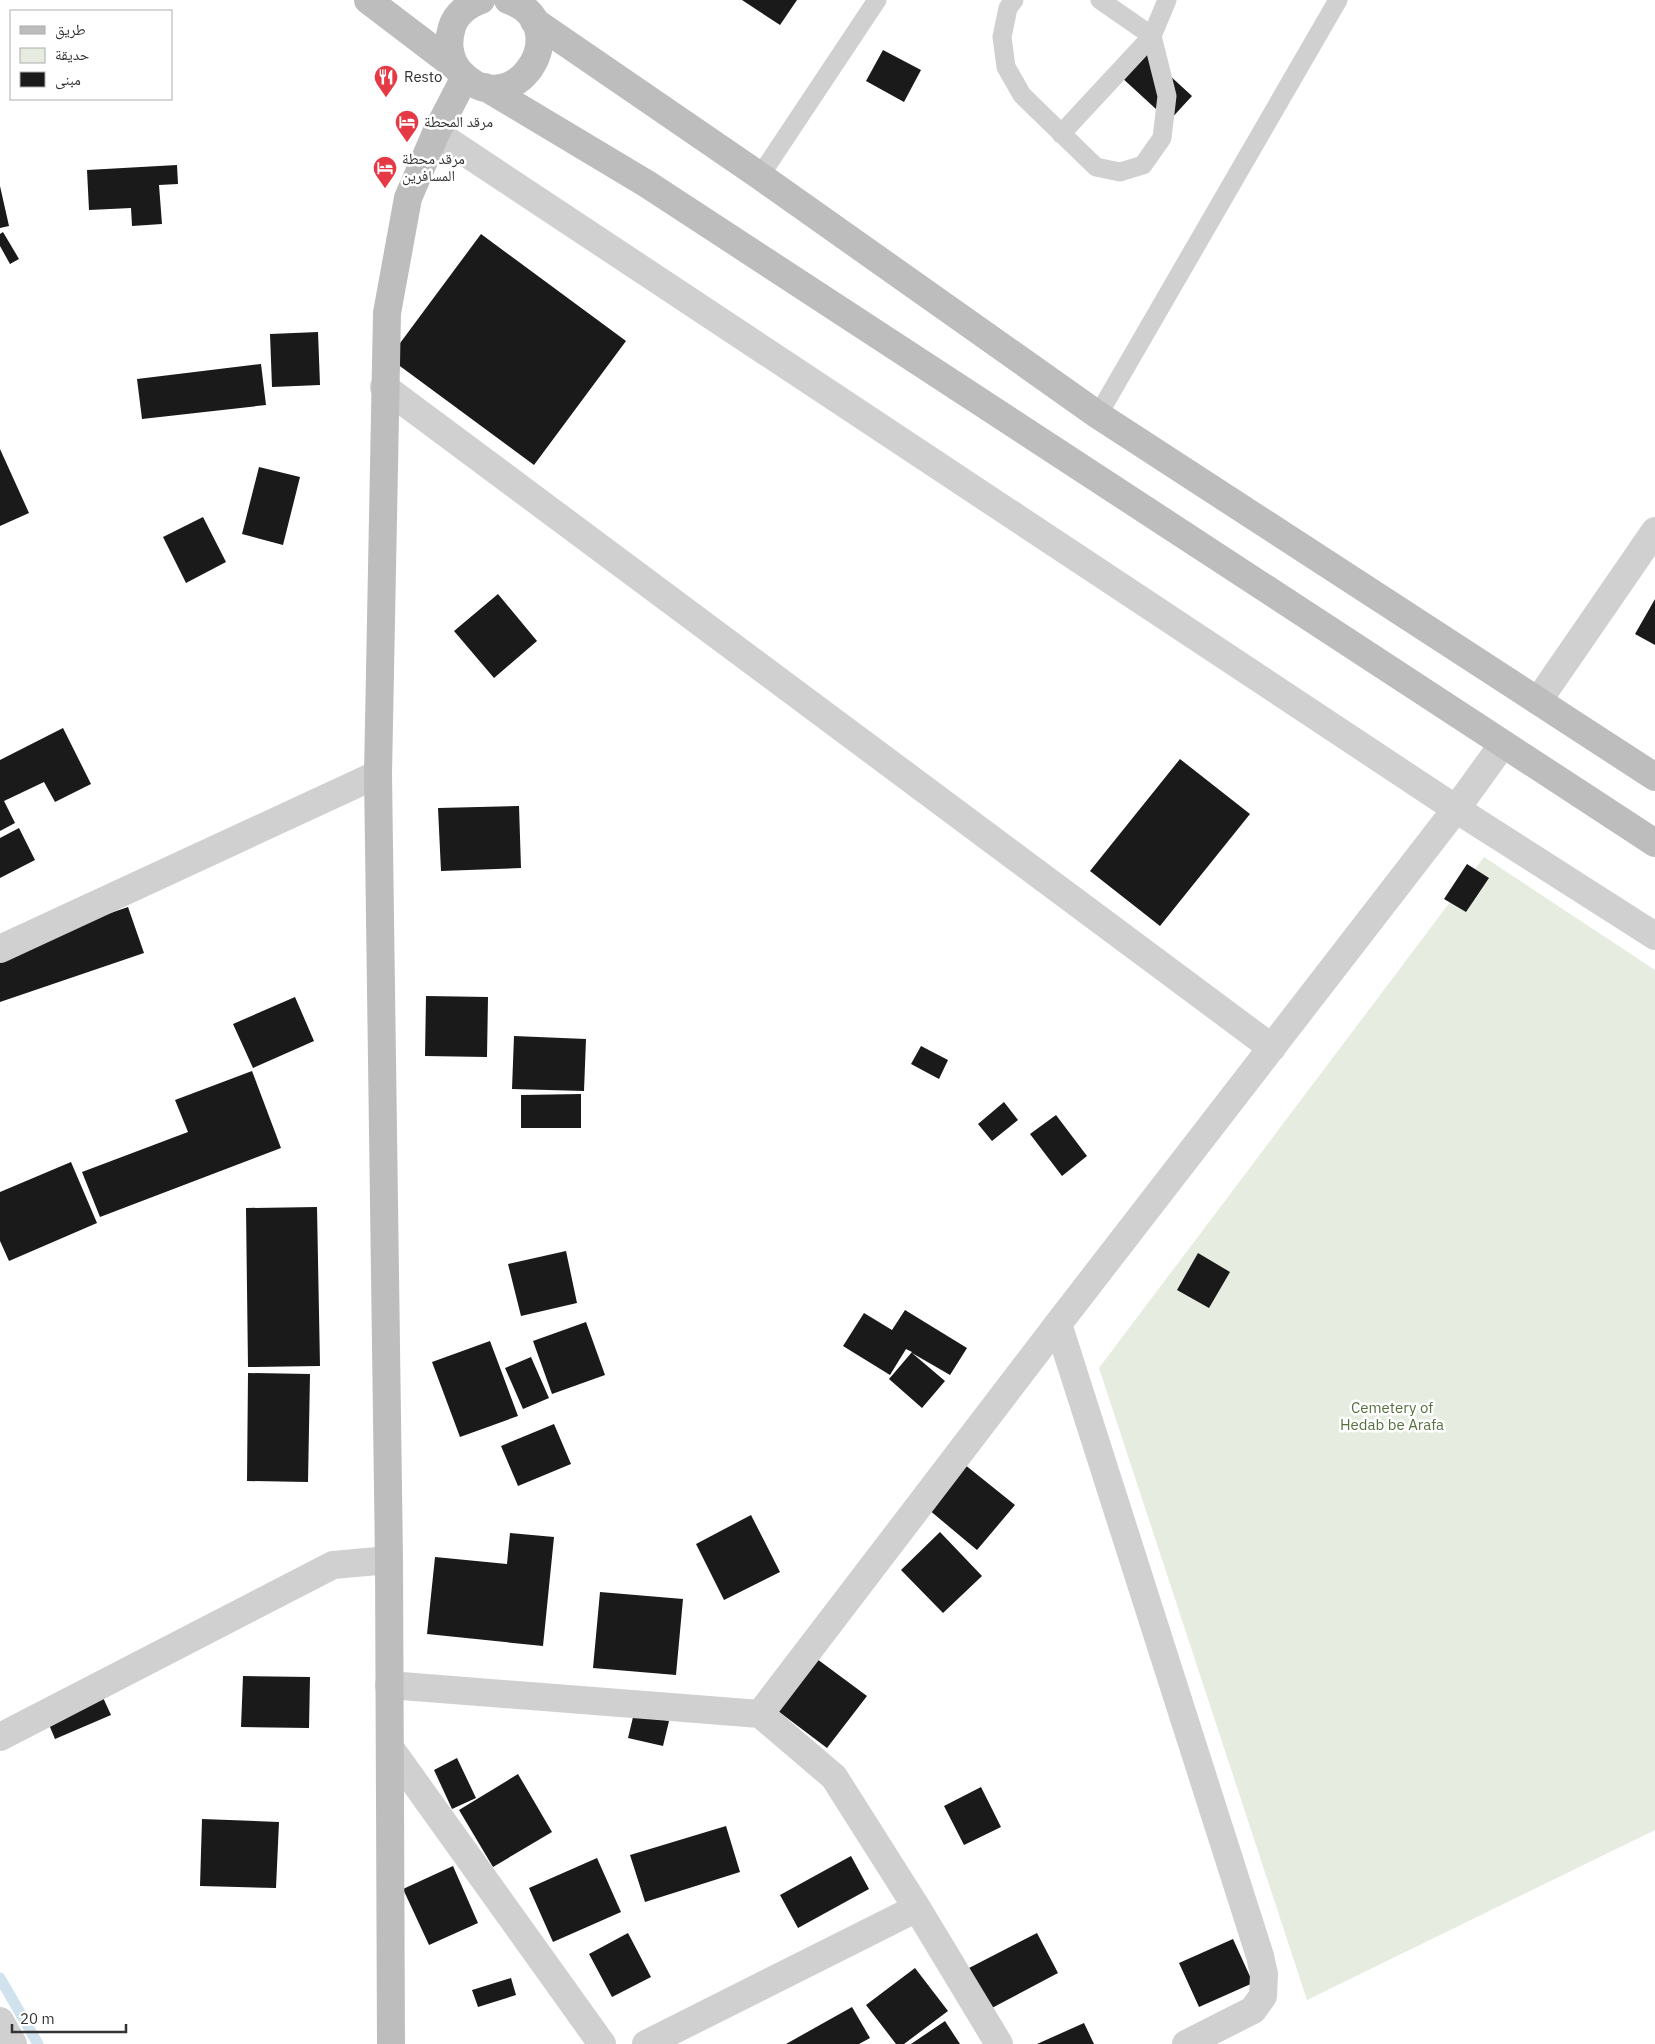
<svg xmlns="http://www.w3.org/2000/svg" width="1655" height="2044" font-family="'IBM Plex Sans','Noto Naskh Arabic',sans-serif">
<style>
.green{fill:#e6ecdf}
.lines{fill:none;stroke-linecap:round;stroke-linejoin:round}
.stream{stroke:#cfe2ee;stroke-width:11}
.building{fill:#1a1a1a}
.lane{stroke:#d0d0d0;stroke-width:19}
.street{stroke:#d0d0d0;stroke-width:28}
.secondary{stroke:#bdbdbd;stroke-width:28}
.labels{text-anchor:middle;stroke-width:5;stroke-linejoin:round;paint-order:stroke}
.poi-label{font-size:15px;fill:#333;stroke:#fff;text-anchor:start}
.park-label{font-size:15px;fill:#56703f;stroke:#fff}
</style>
<rect width="100%" height="100%" fill="#fff"/>
<path class="green" d="M1484,857L1655,970V1830L1307,2000L1099,1368Z"/>
<g class="lines">
<path class="stream" d="M0,1978L38,2044"/>
</g>
<path class="building" d="M742,0H797L780,25Z
M883,50L921,70L904,102L866,81Z
M1143,51L1192,96L1169,121L1120,76Z
M177,165L178,184L159,185L162,224L132,226L131,208L89,210L87,170Z
M0,186L9,226L0,228Z
M3,232L19,259L10,264L0,246V234Z
M481,234L626,341L534,465L389,358Z
M318,332L320,385L272,387L270,334Z
M261,364L266,405L142,419L137,379Z
M0,449L29,513L0,526Z
M259,467L300,477L283,545L242,534Z
M203,517L226,562L186,583L163,537Z
M498,594L537,641L494,678L454,631Z
M1655,599V645L1635,634Z
M63,728L91,784L55,802L44,782L4,801L15,823L0,831V760Z
M1180,759L1250,814L1160,926L1090,871Z
M519,806L521,868L441,871L438,808Z
M19,828L35,860L0,878V838Z
M1467,864L1489,878L1466,912L1444,899Z
M128,907L144,953L0,1002V951Z
M426,996L488,997L487,1057L425,1056Z
M295,997L314,1041L253,1068L233,1024Z
M514,1036L586,1039L584,1091L512,1089Z
M921,1046L948,1060L939,1079L911,1064Z
M252,1071L281,1148L100,1217L82,1172L188,1132L175,1100Z
M581,1094V1128H521V1095Z
M1004,1102L1018,1120L992,1141L978,1124Z
M1056,1115L1087,1156L1062,1176L1030,1134Z
M71,1162L97,1223L9,1261L0,1241V1192Z
M317,1207L320,1366L248,1367L246,1208Z
M566,1251L577,1303L521,1316L508,1264Z
M1198,1253L1230,1272L1209,1308L1177,1290Z
M905,1310L967,1348L950,1375L912,1353L945,1381L922,1408L889,1379L912,1352L906,1349L890,1375L843,1346L864,1313L892,1330Z
M586,1322L605,1375L552,1394L533,1341Z
M490,1341L518,1416L460,1437L432,1362Z
M531,1357L549,1398L523,1409L505,1368Z
M248,1373L310,1374L308,1482L247,1481Z
M554,1424L571,1464L518,1486L501,1446Z
M959,1460L1015,1505L977,1550L922,1504Z
M751,1515L780,1572L724,1600L696,1544Z
M940,1532L982,1576L943,1613L901,1570Z
M510,1533L554,1537L543,1646L427,1634L435,1557L507,1564Z
M600,1592L683,1599L676,1675L593,1668Z
M813,1656L867,1696L827,1748L774,1708Z
M243,1676L310,1677L309,1728L241,1727Z
M95,1680L111,1715L55,1739L40,1703Z
M634,1713L669,1721L663,1746L628,1738Z
M457,1758L476,1798L452,1809L434,1770Z
M518,1774L552,1832L493,1867L459,1810Z
M981,1787L1001,1827L964,1845L944,1806Z
M202,1819L279,1822L276,1888L200,1886Z
M726,1826L740,1872L645,1902L630,1855Z
M851,1856L869,1889L798,1928L780,1895Z
M597,1858L621,1912L553,1942L529,1888Z
M453,1866L478,1923L429,1945L403,1889Z
M628,1933L651,1977L612,1997L589,1954Z
M1037,1933L1058,1973L990,2009L969,1968Z
M1233,1939L1253,1983L1199,2007L1179,1963Z
M915,1968L948,2011L904,2044H896L866,2005Z
M511,1978L516,1995L478,2007L472,1990Z
M852,2007L870,2038L859,2044H786Z
M945,2021L960,2044H911Z
M1084,2023L1094,2044H1037Z"/>
<g class="lines">
<path class="lane" d="M1014,0L1008,8L1002,37L1006,67L1022,95L1096,167L1120,172L1143,165L1162,138L1167,96L1152,36
M1100,0L1152,36L1167,0
M1061,134L1152,36
M760,176L877,0
M1098,415L1338,0"/>
<path class="street" d="M436,133L1456,809L1655,936
M384,387L1272,1048
M1538,701L1655,531
M0,949L378,774
M1058,1324L1260,1956L1264,1974L1263,1996L1253,2010L1186,2044
M389,1685L760,1714L834,1777L917,1908L999,2044
M760,1714L1058,1324L1456,809L1503,744
M0,1737L333,1565L389,1560
M390,1748L602,2044
M0,2021L13,2044
M646,2044L917,1908"/>
<path class="secondary" d="M368,0L456,67
M481,0C468,5 456,14 452,27C447,42 449,59 459,71C511,130 581,26 508,0
M534,21L760,176L1098,415L1655,777
M485,87L647,184L1655,843
M391,2044L389,1560L378,774L387,313L408,198L436,133L465,77"/>
</g>
<defs>
<symbol id="restaurant-pin" viewBox="-11 -11 22 30"><path d="M0 17L-7.5 6A9.5 9.5 0 1 1 7.5 6Z" fill="#e63946" stroke="#fff"/><path d="M-5-6h1v4h1v-4h1v4h1v-4h1v5L-1.5 .5V6h-2V.5L-5-1ZM5-6V6H3V1.5H1.5Q1.5-4 5-6Z" fill="#fff"/></symbol>
<symbol id="hotel-pin" viewBox="-11 -11 22 30"><path d="M0 17L-7.5 6A9.5 9.5 0 1 1 7.5 6Z" fill="#e63946" stroke="#fff"/><path d="M-6-4.5h1.5V1H6V5H4.5V3h-9V5H-6ZM-4 0a1.8 1.8 0 1 1 3.6 0ZM.5 0V-2.5h3Q6-2.5 6 0Z" fill="#fff"/></symbol>
</defs>
<g fill-rule="evenodd">
<use href="#restaurant-pin" x="372" y="63" width="28" height="38"/>
<use href="#hotel-pin" x="393" y="108" width="28" height="38"/>
<use href="#hotel-pin" x="371" y="154" width="28" height="38"/>
</g>
<g class="labels">
<g class="poi-label">
<text x="404" y="82">Resto</text>
<text x="424" y="127">مرقد المحطة</text>
<text x="402" y="164">مرقد محطة<tspan x="402" dy="17">المسافرين</tspan></text>
</g>
<g class="park-label">
<text x="1392" y="1413">Cemetery of<tspan x="1392" dy="17">Hedab be Arafa</tspan></text>
</g>
</g>
<rect x="10" y="10" width="162" height="90" fill="#ffffff" stroke="#adadad"/>
<rect x="20" y="26" width="25" height="8" fill="#bdbdbd" stroke="#adadad"/>
<text x="55" y="35" font-size="15" fill="#333333">طريق</text>
<rect x="20" y="48" width="25" height="15" fill="#e6ecdf" stroke="#adadad"/>
<text x="55" y="60" font-size="15" fill="#333333">حديقة</text>
<rect x="20" y="72" width="25" height="15" fill="#1a1a1a" stroke="#adadad"/>
<text x="55" y="85" font-size="15" fill="#333333">مبنى</text>
<path d="M12 2024v8h114v-8" fill="none" stroke="#333333" stroke-width="2.5"/>
<text x="20" y="2024" font-size="15" fill="#333333" stroke="#ffffff" stroke-width="4" paint-order="stroke">20 m</text>
</svg>
